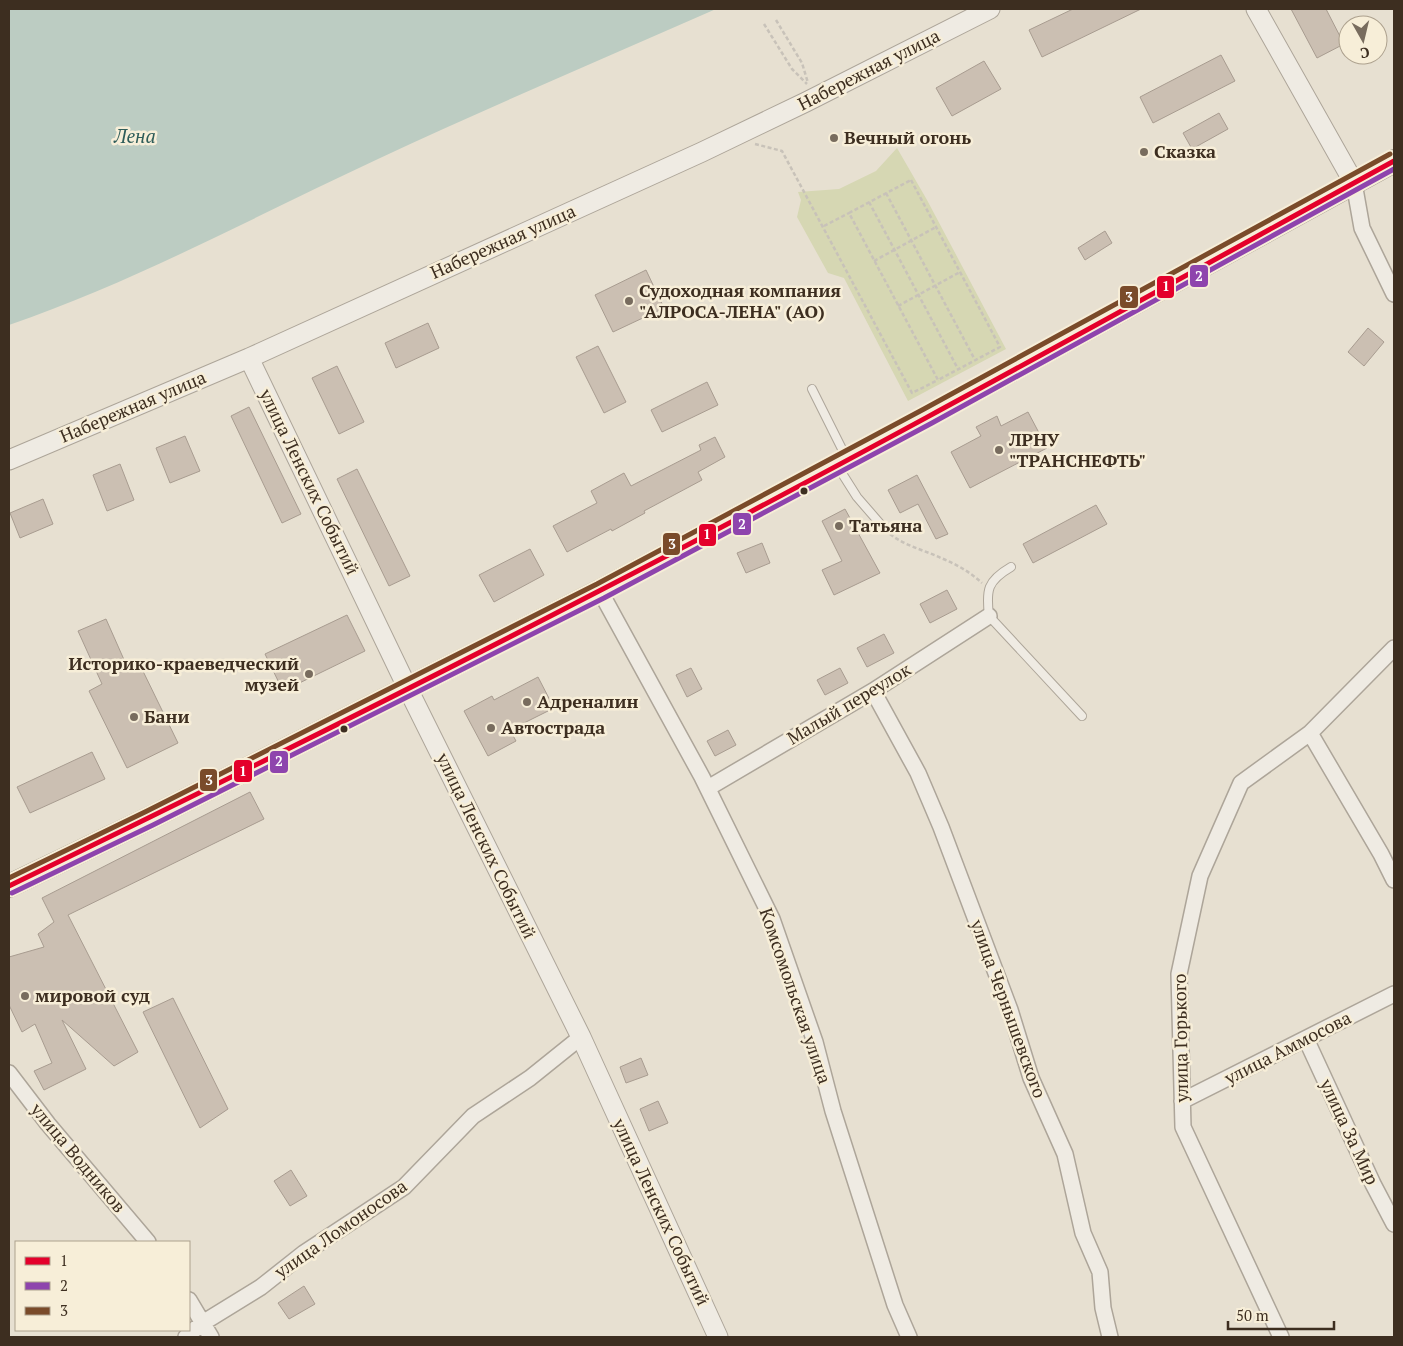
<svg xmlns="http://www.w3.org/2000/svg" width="1403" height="1346" font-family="'PT Serif',serif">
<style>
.green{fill:#d6d7b3}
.water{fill:#bcccc2}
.building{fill:#cbbfb2;stroke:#a89c90}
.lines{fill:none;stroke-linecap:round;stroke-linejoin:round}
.service-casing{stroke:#ada599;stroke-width:10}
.minor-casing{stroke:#ada599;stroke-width:18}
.tertiary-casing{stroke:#ada599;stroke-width:21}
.secondary-casing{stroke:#9c958a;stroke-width:24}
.path{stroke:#c8c2b9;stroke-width:2.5;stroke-dasharray:4 2.5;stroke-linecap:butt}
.service{stroke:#efebe3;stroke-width:8}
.minor{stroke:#efebe3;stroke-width:15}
.tertiary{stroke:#efebe3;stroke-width:19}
.secondary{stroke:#efebe3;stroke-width:21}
.bus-1-casing{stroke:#f7eed8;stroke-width:9}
.bus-2-casing{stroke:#f7eed8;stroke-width:9}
.bus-3-casing{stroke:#f7eed8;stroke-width:9}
.bus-1{stroke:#e4002b;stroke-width:5}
.bus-2{stroke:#8e44ad;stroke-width:5}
.bus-3{stroke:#7a4b2a;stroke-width:5}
.poi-dot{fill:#786c5e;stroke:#f7eed8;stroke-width:2}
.bus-dot{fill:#3d2e20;stroke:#f7eed8;stroke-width:2}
.labels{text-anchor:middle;stroke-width:5;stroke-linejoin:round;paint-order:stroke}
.street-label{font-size:18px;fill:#3d2e20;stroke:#f7eed8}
.poi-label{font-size:18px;font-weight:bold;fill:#3d2e20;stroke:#f7eed8;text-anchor:start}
.water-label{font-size:19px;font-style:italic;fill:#2f5d5a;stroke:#f7eed8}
.line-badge{stroke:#f7eed8;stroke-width:2}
.badge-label{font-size:14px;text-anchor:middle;font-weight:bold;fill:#fff}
</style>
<rect width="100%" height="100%" fill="#e7e0d1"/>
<path class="green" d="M897,148L927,200L1006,349L908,401L844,278L828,273L797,217L801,200L798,192L839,189L876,171Z"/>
<path class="water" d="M9,9H716C603,59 489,107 378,159C255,216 137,281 9,325Z"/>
<path class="building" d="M1073,9H1141L1042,57L1029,30Z
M1291,9H1326L1344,44L1317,58Z
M1221,55L1235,81L1153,123L1140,97Z
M984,61L1001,89L952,116L936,88Z
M1219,113L1228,129L1192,149L1183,133Z
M1105,231L1112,243L1085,260L1078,248Z
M646,270L664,308L613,332L595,295Z
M428,323L439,348L396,368L385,343Z
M1368,328L1384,342L1364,366L1348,352Z
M598,346L626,402L604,413L576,357Z
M337,366L364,422L339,434L312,378Z
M707,382L718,405L662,432L651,410Z
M249,407L301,514L282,523L231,416Z
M1028,412L1047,448L970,488L951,452L981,436L976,427L997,416L1001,426Z
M185,436L200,471L170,483L156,448Z
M715,437L725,457L698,472L702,480L644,511L645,513L612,531L611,529L567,552L553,526L597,503L591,491L624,473L631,486L701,450L699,445Z
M120,464L134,500L107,511L93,475Z
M357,469L410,576L389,586L337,479Z
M917,475L948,534L936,539L918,504L900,513L888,490Z
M43,499L53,524L20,538L10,513Z
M1096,505L1107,524L1033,563L1023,544Z
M845,509L880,573L834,595L822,570L842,561L822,521Z
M762,543L770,563L746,573L737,553Z
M530,549L544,575L494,602L479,575Z
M947,590L957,609L930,623L920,604Z
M347,615L365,651L283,691L265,654Z
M106,619L129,671L140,665L178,743L127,768L89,691L102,684L78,631Z
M884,634L894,653L867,667L857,648Z
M691,668L702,689L687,697L676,675Z
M840,668L848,683L825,695L817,680Z
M538,677L554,708L510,730L516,741L488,756L464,711L492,696L494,700Z
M728,730L736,745L715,756L707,741Z
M92,752L105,779L30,813L17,787Z
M250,792L264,819L68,915L138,1052L114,1066L62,1020L86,1069L44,1090L34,1071L52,1063L35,1024L22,1032L9,1005V957L44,947L38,934L54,922L42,898Z
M173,998L228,1109L200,1128L143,1012Z
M641,1058L648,1075L626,1083L620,1067Z
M658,1101L668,1123L649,1131L640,1109Z
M291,1170L307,1196L290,1206L274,1181Z
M304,1286L315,1304L289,1319L278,1303Z"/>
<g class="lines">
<defs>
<path id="service" d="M812,389L847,459
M838,467L857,497L883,527
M1011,567C987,581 986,590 989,616L1082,716"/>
<path id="minor" d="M1354,183L1362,228L1394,294
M600,591L702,777L772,919L815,1042L833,1111L895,1305L909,1337
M873,691L918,773L941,827L1010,1010L1031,1078L1065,1154L1083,1233L1100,1272L1103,1308L1110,1337
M1310,733L1381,854L1394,880
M708,788L873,691L989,616
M1306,1039L1373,1184L1394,1224
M9,1073L48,1124L148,1242
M1182,1101L1394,994
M189,1300L211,1337
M186,1337L201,1324L261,1287L304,1253L404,1187L473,1116L530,1078L581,1037
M1281,1337L1183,1127L1179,974L1200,876L1241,783L1310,733L1394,648"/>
<path id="tertiary" d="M1256,9L1354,183
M249,358L408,689L581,1037L718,1337
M9,460L249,358L702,152L806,102L990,9"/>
<path id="secondary" d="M9,886L150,818L600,591L928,416L1394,161"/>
</defs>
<use href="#service" class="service-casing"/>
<use href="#minor" class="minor-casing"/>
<use href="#tertiary" class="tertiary-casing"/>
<use href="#secondary" class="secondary-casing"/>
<path class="path" d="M776,20L802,63L808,83
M764,24L792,69L807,84
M755,144L782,151L912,393L938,380
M911,180L1000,347L938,380L849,213Z
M886,193L975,360
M869,202L958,369
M824,226L849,213
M874,261L936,227
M898,306L960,272
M890,534C905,546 924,550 941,558C956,564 970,572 982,583"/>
<use href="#service" class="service"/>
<use href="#minor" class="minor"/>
<use href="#tertiary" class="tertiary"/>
<use href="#secondary" class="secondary"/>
<defs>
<path id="bus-1" d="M9,886C207,790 404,692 599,591C867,453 1130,306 1394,161"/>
<path id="bus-2" d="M12,893L153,825L604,598L932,423L1394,169"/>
<path id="bus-3" d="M9,878L147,811L597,584L924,409L1390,154"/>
</defs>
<use href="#bus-1" class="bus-1-casing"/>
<use href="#bus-2" class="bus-2-casing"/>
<use href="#bus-3" class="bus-3-casing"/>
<use href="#bus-1" class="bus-1"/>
<use href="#bus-2" class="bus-2"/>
<use href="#bus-3" class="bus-3"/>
</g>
<g class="poi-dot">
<circle cx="834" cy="138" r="5"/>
<circle cx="1144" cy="152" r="5"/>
<circle cx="629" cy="301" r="5"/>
<circle cx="999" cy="450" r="5"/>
<circle cx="839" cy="526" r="5"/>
<circle cx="309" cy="674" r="5"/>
<circle cx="527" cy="702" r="5"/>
<circle cx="134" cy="717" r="5"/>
<circle cx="491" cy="728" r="5"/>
<circle cx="25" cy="996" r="5"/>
</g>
<g class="bus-dot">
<circle cx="804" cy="491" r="4.5"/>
<circle cx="344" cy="729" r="4.5"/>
</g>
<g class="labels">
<g class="street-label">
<text transform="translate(869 70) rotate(-27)" y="6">Набережная улица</text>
<text transform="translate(503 242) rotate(-24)" y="6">Набережная улица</text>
<text transform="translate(133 407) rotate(-23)" y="6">Набережная улица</text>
<text transform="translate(309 482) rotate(64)" y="6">улица Ленских Событий</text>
<text transform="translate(849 704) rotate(-31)" y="6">Малый переулок</text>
<text transform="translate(486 846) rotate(64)" y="6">улица Ленских Событий</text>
<text transform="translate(795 996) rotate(71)" y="6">Комсомольская улица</text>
<text transform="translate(1008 1009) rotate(70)" y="6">улица Чернышевского</text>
<text transform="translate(1181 1038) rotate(-91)" y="6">улица Горького</text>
<text transform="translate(1288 1048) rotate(-27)" y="6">улица Аммосова</text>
<text transform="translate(1349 1132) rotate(65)" y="6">улица За Мир</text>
<text transform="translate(78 1158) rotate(50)" y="6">улица Водников</text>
<text transform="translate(661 1212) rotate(65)" y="6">улица Ленских Событий</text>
<text transform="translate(341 1229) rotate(-35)" y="6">улица Ломоносова</text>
</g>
<g class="poi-label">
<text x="844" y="144">Вечный огонь</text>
<text x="1154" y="158">Сказка</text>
<text x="639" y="297">Судоходная компания<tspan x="639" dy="21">"АЛРОСА-ЛЕНА" (АО)</tspan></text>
<text x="1009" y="446">ЛРНУ<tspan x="1009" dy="21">"ТРАНСНЕФТЬ"</tspan></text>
<text x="849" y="532">Татьяна</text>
<text x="299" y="670" text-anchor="end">Историко-краеведческий<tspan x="299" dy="21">музей</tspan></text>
<text x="537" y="708">Адреналин</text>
<text x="144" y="723">Бани</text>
<text x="501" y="734">Автострада</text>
<text x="35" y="1002">мировой суд</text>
</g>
<g class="water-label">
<text x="135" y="143">Лена</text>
</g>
</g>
<g class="line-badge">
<rect x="1189" y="264" width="20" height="24" rx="5" fill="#8e44ad"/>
<rect x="1156" y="275" width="19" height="24" rx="5" fill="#e4002b"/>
<rect x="1119" y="285" width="20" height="24" rx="5" fill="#7a4b2a"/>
<rect x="732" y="512" width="20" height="24" rx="5" fill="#8e44ad"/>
<rect x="698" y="523" width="19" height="24" rx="5" fill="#e4002b"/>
<rect x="662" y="532" width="19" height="24" rx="5" fill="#7a4b2a"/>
<rect x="269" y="750" width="20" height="24" rx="5" fill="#8e44ad"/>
<rect x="233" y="759" width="20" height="24" rx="5" fill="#e4002b"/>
<rect x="199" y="768" width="19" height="24" rx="5" fill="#7a4b2a"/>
</g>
<g class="badge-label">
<text x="1199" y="281">2</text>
<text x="1166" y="291">1</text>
<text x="1129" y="302">3</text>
<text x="742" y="529">2</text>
<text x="707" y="539">1</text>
<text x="672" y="549">3</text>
<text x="279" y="766">2</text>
<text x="243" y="776">1</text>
<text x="209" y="785">3</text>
</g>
<rect width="1403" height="1346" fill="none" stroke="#3d2e20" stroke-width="20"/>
<rect x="15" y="1241" width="175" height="90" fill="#f7eed8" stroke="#ada18e"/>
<rect x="25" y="1257" width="25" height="8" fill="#e4002b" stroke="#ada18e"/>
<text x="60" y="1266" font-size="15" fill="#3d2e20">1</text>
<rect x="25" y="1282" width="25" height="8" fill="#8e44ad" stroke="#ada18e"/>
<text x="60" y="1291" font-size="15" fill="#3d2e20">2</text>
<rect x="25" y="1307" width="25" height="8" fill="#7a4b2a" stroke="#ada18e"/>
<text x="60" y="1316" font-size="15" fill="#3d2e20">3</text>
<g transform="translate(1363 40) rotate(172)"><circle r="24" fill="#f7eed8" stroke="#ada18e"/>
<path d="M0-4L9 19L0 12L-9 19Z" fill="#786c5e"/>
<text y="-8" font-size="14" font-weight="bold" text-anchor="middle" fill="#3d2e20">С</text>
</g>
<path d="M1228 1321v8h106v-8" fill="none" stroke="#3d2e20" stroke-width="2.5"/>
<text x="1236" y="1321" font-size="15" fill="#3d2e20" stroke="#f7eed8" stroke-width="4" paint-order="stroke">50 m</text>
</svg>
